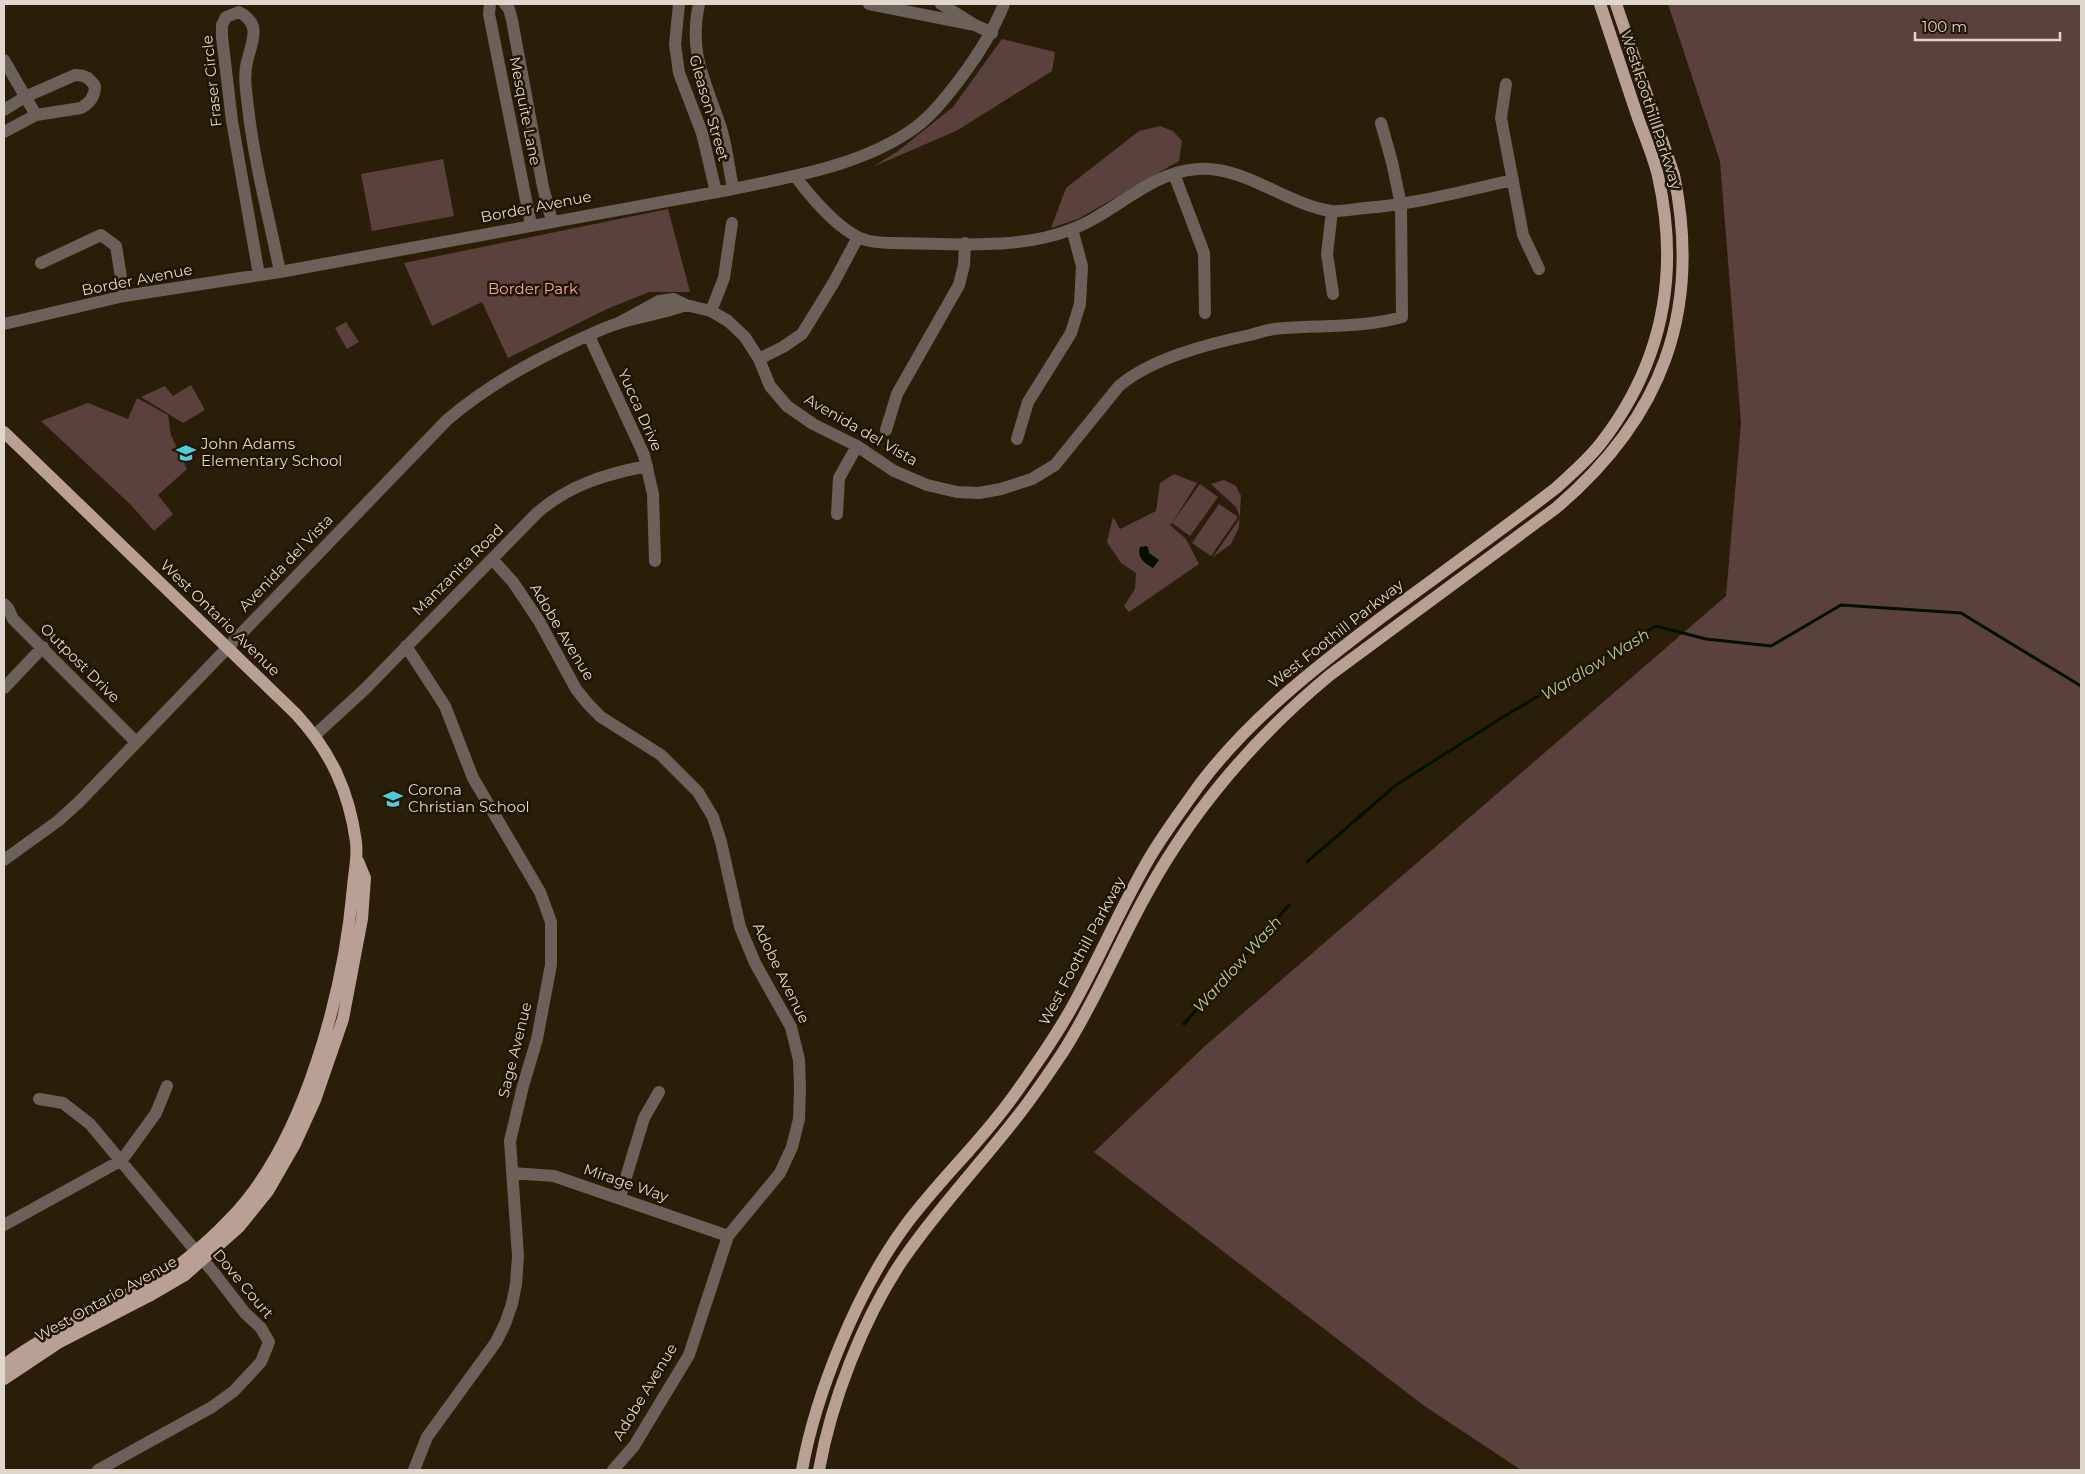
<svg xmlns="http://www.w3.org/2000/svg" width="2085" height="1474" font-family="Montserrat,sans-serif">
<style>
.green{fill:#5b413e}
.water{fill:#050f00}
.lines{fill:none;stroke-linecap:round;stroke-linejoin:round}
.stream{stroke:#050f00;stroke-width:3}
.minor{stroke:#6b615a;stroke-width:12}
.major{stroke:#b8a194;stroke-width:12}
.labels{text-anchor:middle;stroke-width:5;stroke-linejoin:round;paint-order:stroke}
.street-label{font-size:15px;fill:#dfd7cb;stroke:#201402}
.park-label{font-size:15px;fill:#f3a9a1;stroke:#201402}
.poi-label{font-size:15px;fill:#dfd7cb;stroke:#201402;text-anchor:start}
.water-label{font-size:16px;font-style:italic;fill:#b2cf92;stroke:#201402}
</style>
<rect width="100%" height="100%" fill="#2a1e09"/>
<path class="green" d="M1668,4H2081V1470H1521L1423,1405L1094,1152L1205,1046L1726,596L1741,423L1720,161Z
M1002,39L1055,52L1052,71L958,130L873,167L898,151L953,107Z
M1160,126L1173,131L1182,141L1179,161L1078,219L1051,228L1066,188L1139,131Z
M443,159L454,216L372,231L361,174Z
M668,209L690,292H649L607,309L508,358L482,302L432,326L404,263Z
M346,322L359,342L347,349L335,328Z
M191,385L205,410L183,423L141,397L165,386L173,396Z
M137,398L168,415L171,435L187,469L158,495L173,514L154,531L131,505L41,421L88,403L128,419Z
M1174,474L1197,483L1172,523L1200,484L1218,497L1190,536L1172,523L1170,525L1186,539L1199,564L1129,612L1124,606L1135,589L1136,573L1121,563L1107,542L1113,517L1120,529L1156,511L1160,483Z
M1224,480L1236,486L1241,496L1239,527L1231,544L1213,557L1240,518L1236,507L1211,484Z
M1219,504L1238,517L1211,556L1192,543Z"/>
<path class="water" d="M1146,546L1148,547L1149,553L1159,560L1153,568C1144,562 1137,559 1140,547Z"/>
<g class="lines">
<path class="stream" d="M1307,862L1396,785L1503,717L1656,626L1706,639L1771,646L1841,605L1961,613L2081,686
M1184,1024L1289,905"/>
<path class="minor" d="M490,4L489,14L531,225
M505,4L509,9L512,20L543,187L552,221
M679,4L675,44L679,73L702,133L716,192
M699,4C688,54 706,82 721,128C727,147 729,169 733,189
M869,4L975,25
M941,4L975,25L992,33
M4,60L36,115
M1506,84L1501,118L1523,235L1539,269
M4,110L25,97L75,75C86,75 89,78 95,86C95,96 90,103 81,108L36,115L4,132
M1174,174L1204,253L1205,313
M795,176C810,196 837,228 860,238C870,242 880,243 891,243C949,243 1015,251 1070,230C1114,214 1149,172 1198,169C1246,166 1285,204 1331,211C1341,212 1354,209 1365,208C1415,204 1464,191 1513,180
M1332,211L1327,254L1333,294
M41,263L101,235L116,246L124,296
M259,275L232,121L222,37V25L226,17L239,12C261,24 253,38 248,58C243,74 246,90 248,107C254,162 269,217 280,272
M711,311L724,278L732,223
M4,324L124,296L280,272L733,189C795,176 864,165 916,127C933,114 947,96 960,79C978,55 993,32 1004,4
M617,324L659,301L674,299L686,305L711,311L728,321L745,337L759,359L770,386L787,406L813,424L857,446L894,471L927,485L957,492L979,493L1001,489L1032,479L1055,465L1119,386C1152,358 1208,344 1250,335C1261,332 1273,328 1284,328C1323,325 1363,328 1402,317L1401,205L1392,162L1381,123
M589,336L644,455L653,494L655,561
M759,359L783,347L802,334L834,282L858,237
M886,430L897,394L959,285L964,265L965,243
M1017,439L1028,402L1071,333L1080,304L1082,266L1072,229
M837,514L839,478L857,446
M492,559L513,582L539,621L576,689L588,704L601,717L661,755L698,792L713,817L721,842L740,927L755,963L791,1027L799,1060L800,1089L799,1119L792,1147L780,1173L728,1236L689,1355L634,1446L613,1470
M4,604L8,608L13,619L136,742
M406,646L445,706L473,778L540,892L551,922V965L537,1039L523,1086L510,1141L518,1256L516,1284L512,1304L505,1324L496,1342L427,1437L414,1470
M4,688L43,647
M315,735L365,689L537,513C569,485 606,474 647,466
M4,860L58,821L79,802L447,420C494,380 549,352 605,328C631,317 660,315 686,305
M39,1099L63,1103L90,1124L214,1273L245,1313L261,1328L269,1342L261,1362L234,1391L212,1407L98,1470
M512,1173L554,1176L728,1236
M620,1197L644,1118L659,1092
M4,1225L122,1160L156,1113L167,1086"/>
<path class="major" d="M4,432L296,714C331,752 349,791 356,842C358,858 354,872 353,887C344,991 305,1142 231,1218C215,1235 197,1251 179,1265C160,1280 136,1290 114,1301C76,1321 38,1340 4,1365
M4,1379L58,1343L149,1296L185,1275L239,1227L268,1191L295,1144L315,1100L343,1019L362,919L365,878L358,861
M802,1470C816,1392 858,1290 905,1226C939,1180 982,1141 1015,1094C1037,1063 1059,1032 1077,998C1102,952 1123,903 1150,857C1165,832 1183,808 1200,784C1251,717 1316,667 1382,617C1440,574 1499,532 1556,488C1571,474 1588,460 1601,443C1663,363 1680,274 1658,176C1653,155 1644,135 1637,115C1625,78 1612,41 1600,4
M819,1470C831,1402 863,1319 902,1261C935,1212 976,1169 1013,1122C1031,1100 1047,1076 1063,1052C1095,1002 1117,947 1146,895C1193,809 1255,737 1330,675L1556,508C1662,418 1702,312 1674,175L1616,4"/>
</g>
<defs>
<symbol id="school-bare" viewBox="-9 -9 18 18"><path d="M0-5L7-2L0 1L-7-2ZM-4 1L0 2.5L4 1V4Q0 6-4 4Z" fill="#52cbd8" stroke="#201402" stroke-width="2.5" paint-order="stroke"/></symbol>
</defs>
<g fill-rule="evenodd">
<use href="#school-bare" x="172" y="439" width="28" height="28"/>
<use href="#school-bare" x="379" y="785" width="28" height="28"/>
</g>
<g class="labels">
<g class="street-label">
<text transform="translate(212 81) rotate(-96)" y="5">Fraser Circle</text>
<text transform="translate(709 108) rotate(74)" y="5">Gleason Street</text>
<text transform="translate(1651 110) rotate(72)" y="5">West Foothill Parkway</text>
<text transform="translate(525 111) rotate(79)" y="5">Mesquite Lane</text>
<text transform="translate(536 207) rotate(-11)" y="5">Border Avenue</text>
<text transform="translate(137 280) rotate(-11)" y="5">Border Avenue</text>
<text transform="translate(640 410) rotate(66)" y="5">Yucca Drive</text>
<text transform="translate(861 430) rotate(30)" y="5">Avenida del Vista</text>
<text transform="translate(286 563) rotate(-46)" y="5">Avenida del Vista</text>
<text transform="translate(458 570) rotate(-45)" y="5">Manzanita Road</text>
<text transform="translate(220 618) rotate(44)" y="5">West Ontario Avenue</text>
<text transform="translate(562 632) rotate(59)" y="5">Adobe Avenue</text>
<text transform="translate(1336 634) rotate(-38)" y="5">West Foothill Parkway</text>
<text transform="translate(80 663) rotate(45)" y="5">Outpost Drive</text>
<text transform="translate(1082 951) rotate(-62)" y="5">West Foothill Parkway</text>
<text transform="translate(781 973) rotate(64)" y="5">Adobe Avenue</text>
<text transform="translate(515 1050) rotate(-76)" y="5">Sage Avenue</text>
<text transform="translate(626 1183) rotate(19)" y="5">Mirage Way</text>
<text transform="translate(243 1284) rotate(50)" y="5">Dove Court</text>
<text transform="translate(106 1299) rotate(-29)" y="5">West Ontario Avenue</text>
<text transform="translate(645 1392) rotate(-59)" y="5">Adobe Avenue</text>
</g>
<g class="park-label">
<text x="533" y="294">Border Park</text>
</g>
<g class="poi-label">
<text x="201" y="449">John Adams<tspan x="201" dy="17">Elementary School</tspan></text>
<text x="408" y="795">Corona<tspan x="408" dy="17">Christian School</tspan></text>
</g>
<g class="water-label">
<text transform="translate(1595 664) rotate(-31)" y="6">Wardlow Wash</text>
<text transform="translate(1237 964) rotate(-48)" y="6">Wardlow Wash</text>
</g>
</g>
<rect width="2085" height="1474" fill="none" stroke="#dfd7cb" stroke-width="10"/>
<path d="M1915 32v8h145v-8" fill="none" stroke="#dfd7cb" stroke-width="2.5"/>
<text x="1922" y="32" font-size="15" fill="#dfd7cb" stroke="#201402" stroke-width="4" paint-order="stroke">100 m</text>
</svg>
